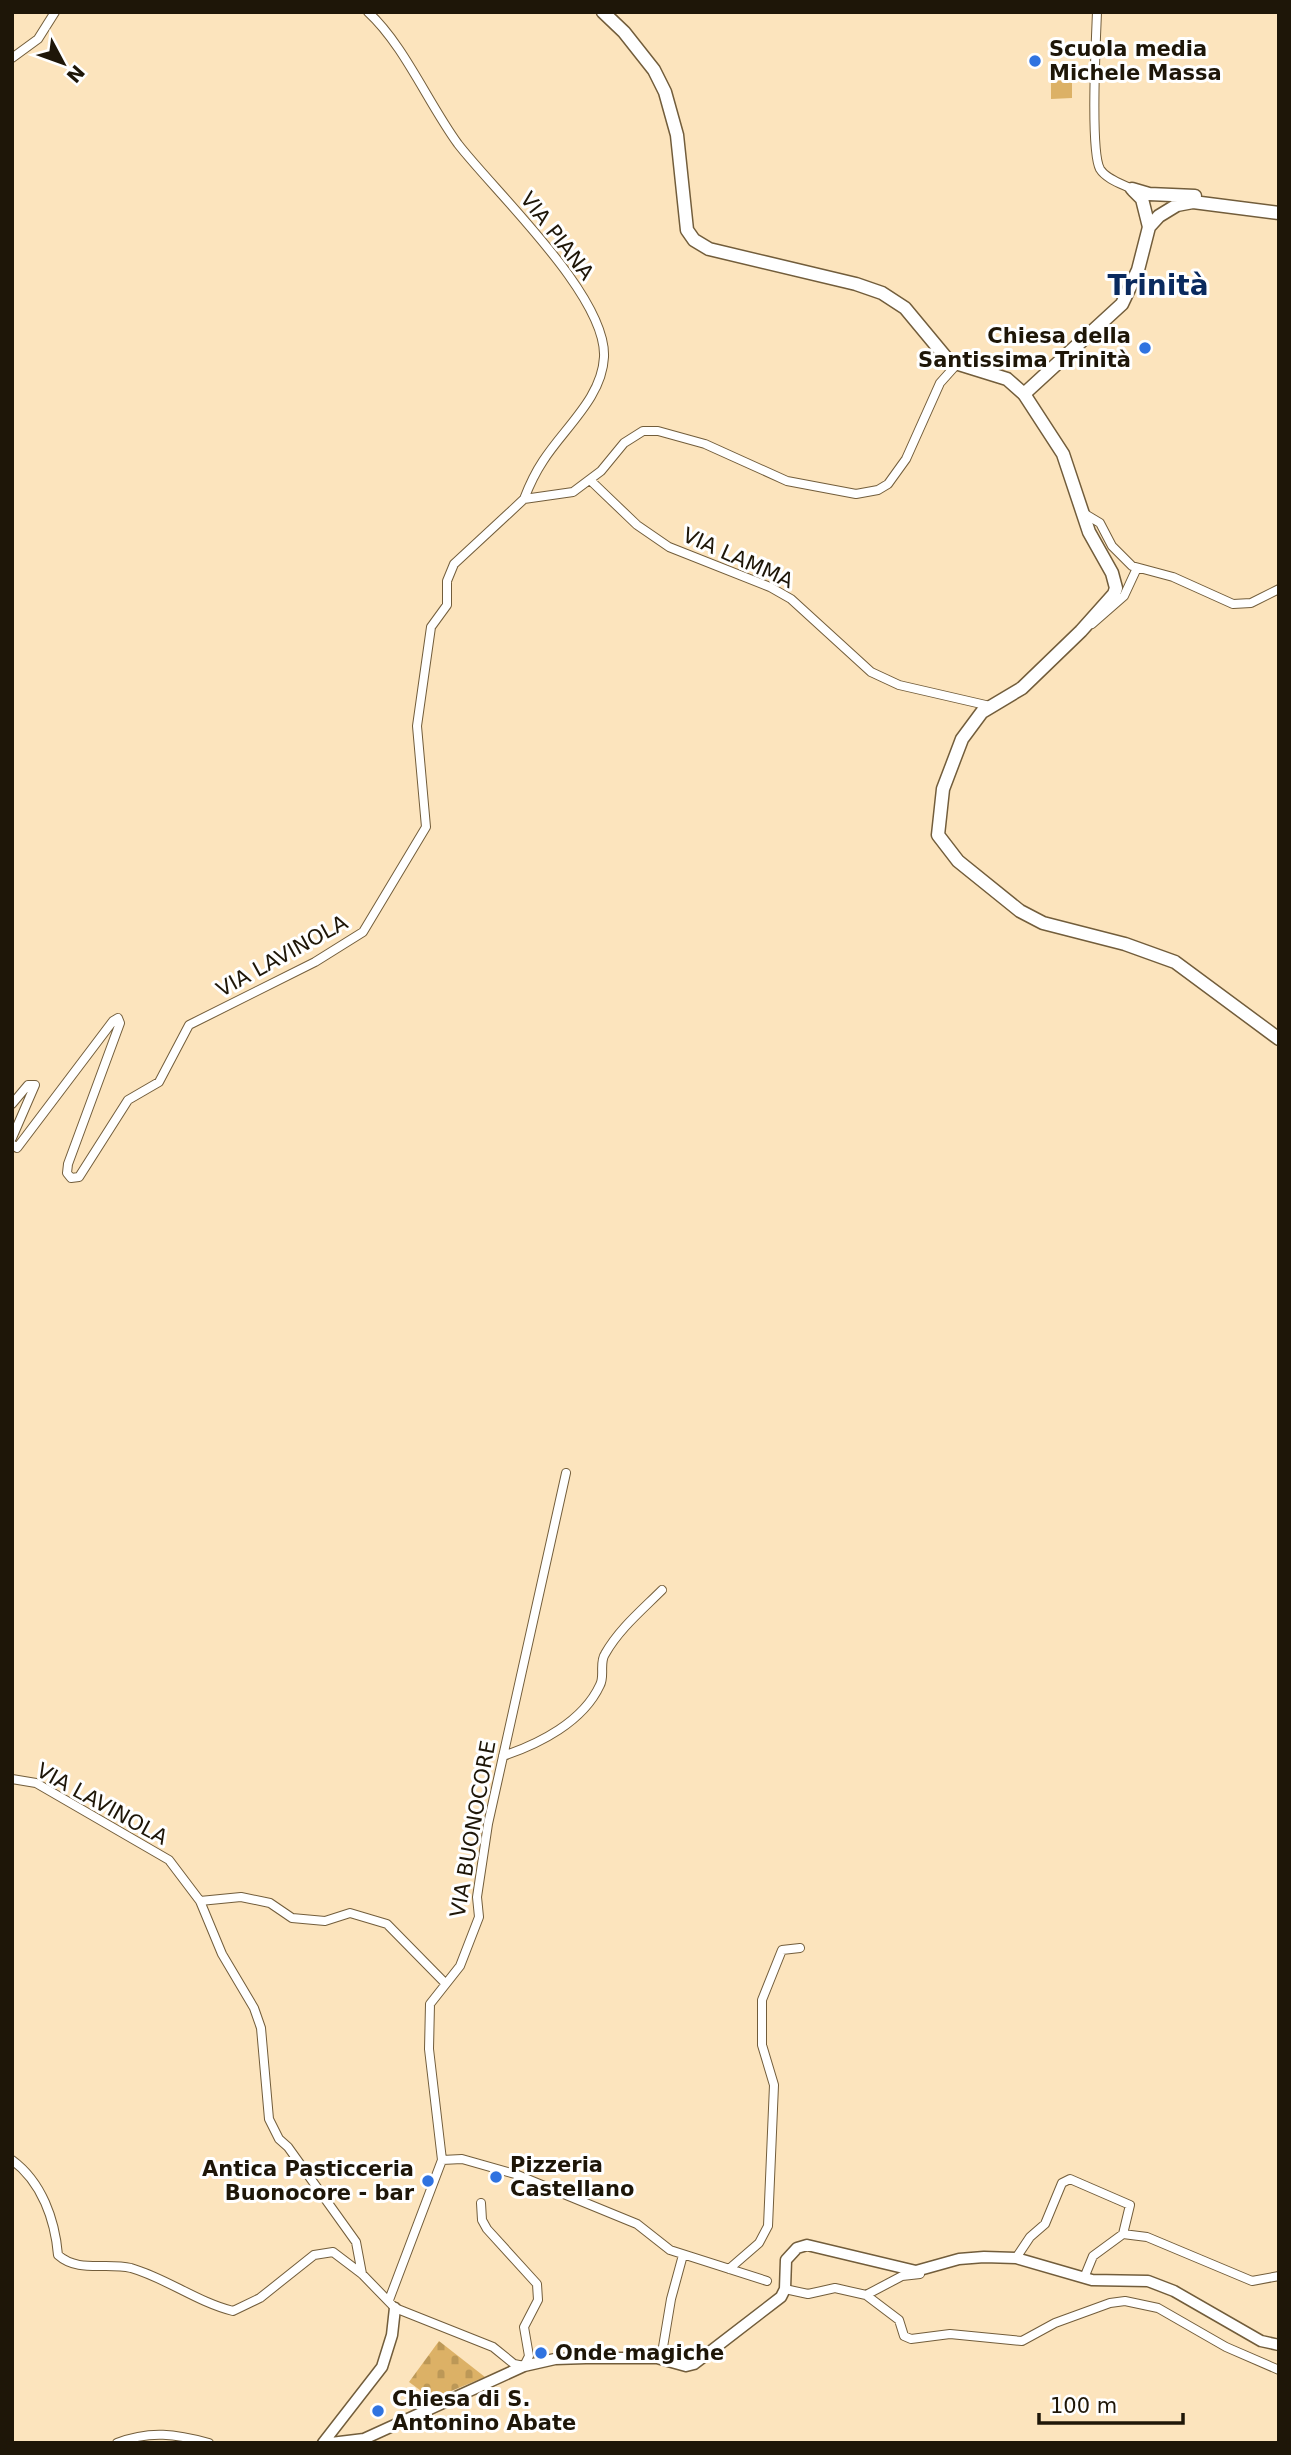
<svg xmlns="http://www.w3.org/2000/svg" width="1291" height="2455" font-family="'DejaVu Sans',sans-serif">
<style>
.cemetery{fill:url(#cemetery-stones)}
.pitch{fill:#dcb166}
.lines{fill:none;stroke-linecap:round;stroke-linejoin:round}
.minor-casing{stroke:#725d3b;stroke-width:10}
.tertiary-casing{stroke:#725d3b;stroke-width:13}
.secondary-casing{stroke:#725d3b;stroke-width:15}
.primary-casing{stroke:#725d3b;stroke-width:15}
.minor{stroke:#fff;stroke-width:8}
.tertiary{stroke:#fff;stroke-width:10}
.secondary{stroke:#fff;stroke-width:12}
.primary{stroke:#fff;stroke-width:12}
.poi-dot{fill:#3073e0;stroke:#fff;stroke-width:2.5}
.labels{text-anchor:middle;stroke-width:6;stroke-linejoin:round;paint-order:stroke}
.poi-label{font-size:21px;font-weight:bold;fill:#1e1608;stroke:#fff;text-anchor:start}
.street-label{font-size:21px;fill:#1e1608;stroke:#fff}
.district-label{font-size:28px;font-weight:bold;fill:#0a2a5e;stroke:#fff}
</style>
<defs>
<pattern id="cemetery-stones" width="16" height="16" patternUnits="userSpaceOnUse" patternTransform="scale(1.75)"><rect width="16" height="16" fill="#dcb166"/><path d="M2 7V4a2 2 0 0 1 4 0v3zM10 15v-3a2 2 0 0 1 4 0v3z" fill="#bc9857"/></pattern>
</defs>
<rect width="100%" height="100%" fill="#fce4bd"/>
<path class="cemetery" d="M439,2341L485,2377L432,2399L409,2382Z"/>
<path class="pitch" d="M1072,80V98L1051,99V81Z"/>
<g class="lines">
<defs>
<path id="minor" d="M368,12C404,45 428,103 458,144C495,192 607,296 604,357C602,398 564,428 543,461C535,473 529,486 524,499
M1097,12C1096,39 1090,151 1100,169C1106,179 1122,184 1132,189
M12,58L38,39L55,12
M590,480L637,525L669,547L770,587L791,599L871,672L899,685L990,706
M1085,514L1100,523L1112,546L1132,566L1173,577L1233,604L1251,603L1279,589
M1092,624L1124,596L1137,568
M12,1104L28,1085H35L12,1138
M12,1144L17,1148L113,1021L118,1018L120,1023L68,1164L67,1173L71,1178L79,1177L128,1100L159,1082L189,1025L315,962L363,932L426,827L417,726L431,627L447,605V581L454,564L508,514L524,499L573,492L601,471L624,443L643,431H658L705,444L787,481L856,494L878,490L888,484L906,459L940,383L957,364
M503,1756C539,1744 583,1722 600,1685C605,1676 599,1663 605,1654C619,1629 642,1610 662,1590
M12,1779L36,1783L169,1860L200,1901L222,1954L254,2008L261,2028L269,2119L279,2139L288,2147L356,2242L362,2274
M200,1901L241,1897L270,1903L292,1918L325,1921L350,1913L387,1924L445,1983
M12,2160C42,2182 55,2220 58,2255C78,2273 106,2262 131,2268C166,2278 197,2302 233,2311L260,2298L314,2255L333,2252L362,2274L395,2308L493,2347L514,2364L524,2366L529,2356L524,2327L538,2300L537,2284L487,2229L482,2220L481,2203
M442,2160L462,2159L515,2174L637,2224L670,2250L767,2281
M1016,2258L1030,2237L1045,2224L1062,2183L1070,2179L1130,2205L1123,2234
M729,2269L759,2243L768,2226L774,2085L762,2045V2000L782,1950L800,1948
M1084,2278L1093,2256L1123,2234L1147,2237L1252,2281L1279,2276
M785,2289L808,2294L835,2288L866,2295L899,2320L904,2336L911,2339L950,2334L1022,2341L1055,2323L1110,2303L1125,2301L1158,2308L1226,2347L1279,2370
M866,2295L902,2276L920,2274
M389,2300L442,2160L429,2049L430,2004L460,1966L479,1917L477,1897L488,1824L566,1473
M661,2359L671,2299L683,2255
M117,2443C150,2430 176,2434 209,2443"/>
<path id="tertiary" d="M323,2443L382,2367L392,2335L395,2308
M331,2443L364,2439L524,2366L555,2359L586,2358H657L686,2366L694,2364L781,2297L785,2289L786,2260L797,2248L807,2245L916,2271L959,2259L984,2257L1016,2258L1092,2280L1148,2281L1174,2291L1261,2341L1279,2345"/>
<path id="secondary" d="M1132,189L1149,194L1195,196
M1133,190L1142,199L1149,227
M1024,394L1122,304L1138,270L1149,227L1159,216L1177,205L1193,202L1279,213"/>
<path id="primary" d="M603,12L624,32L654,70L665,92L677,135L687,230L694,240L709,249L856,284L882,293L905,308L949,361L1007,379L1024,394L1063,454L1089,532L1112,573L1116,588L1114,594L1081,631L1022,688L982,712L962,739L943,789L938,835L958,861L1020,911L1043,923L1125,944L1175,962L1279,1039"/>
</defs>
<use href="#minor" class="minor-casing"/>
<use href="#tertiary" class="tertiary-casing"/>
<use href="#secondary" class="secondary-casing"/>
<use href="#primary" class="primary-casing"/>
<use href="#minor" class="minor"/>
<use href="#tertiary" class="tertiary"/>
<use href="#secondary" class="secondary"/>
<use href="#primary" class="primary"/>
</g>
<g class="poi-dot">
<circle cx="1035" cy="61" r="7"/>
<circle cx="1145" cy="348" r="7"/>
<circle cx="496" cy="2177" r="7"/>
<circle cx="428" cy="2181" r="7"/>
<circle cx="541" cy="2353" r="7"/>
<circle cx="378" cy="2411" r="7"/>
</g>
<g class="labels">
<g class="poi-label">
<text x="1049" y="56">Scuola media<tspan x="1049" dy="24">Michele Massa</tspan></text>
<text x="1131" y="343" text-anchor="end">Chiesa della<tspan x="1131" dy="24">Santissima Trinità</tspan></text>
<text x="510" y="2172">Pizzeria<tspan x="510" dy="24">Castellano</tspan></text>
<text x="414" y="2176" text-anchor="end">Antica Pasticceria<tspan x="414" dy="24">Buonocore - bar</tspan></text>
<text x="555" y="2360">Onde magiche</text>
<text x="392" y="2406">Chiesa di S.<tspan x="392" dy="24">Antonino Abate</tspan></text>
</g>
<g class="street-label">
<text transform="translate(557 236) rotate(52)" y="7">VIA PIANA</text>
<text transform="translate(738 558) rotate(24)" y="7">VIA LAMMA</text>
<text transform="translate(282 956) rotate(-29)" y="7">VIA LAVINOLA</text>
<text transform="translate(102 1804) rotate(29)" y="7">VIA LAVINOLA</text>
<text transform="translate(473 1829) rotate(-80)" y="7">VIA BUONOCORE</text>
</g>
<g class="district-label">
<text x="1158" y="295">Trinità</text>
</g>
</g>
<rect width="1291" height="2455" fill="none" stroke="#1e1608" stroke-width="28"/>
<g transform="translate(63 63) rotate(131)" stroke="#ffffff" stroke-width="5" paint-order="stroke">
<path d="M0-5L12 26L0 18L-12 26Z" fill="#1e1608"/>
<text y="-10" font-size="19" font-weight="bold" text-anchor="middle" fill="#1e1608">N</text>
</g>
<path d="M1039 2413v10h144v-10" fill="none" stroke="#1e1608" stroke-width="3.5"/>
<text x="1050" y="2413" font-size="21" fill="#1e1608" stroke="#ffffff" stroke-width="5" paint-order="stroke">100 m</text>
</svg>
